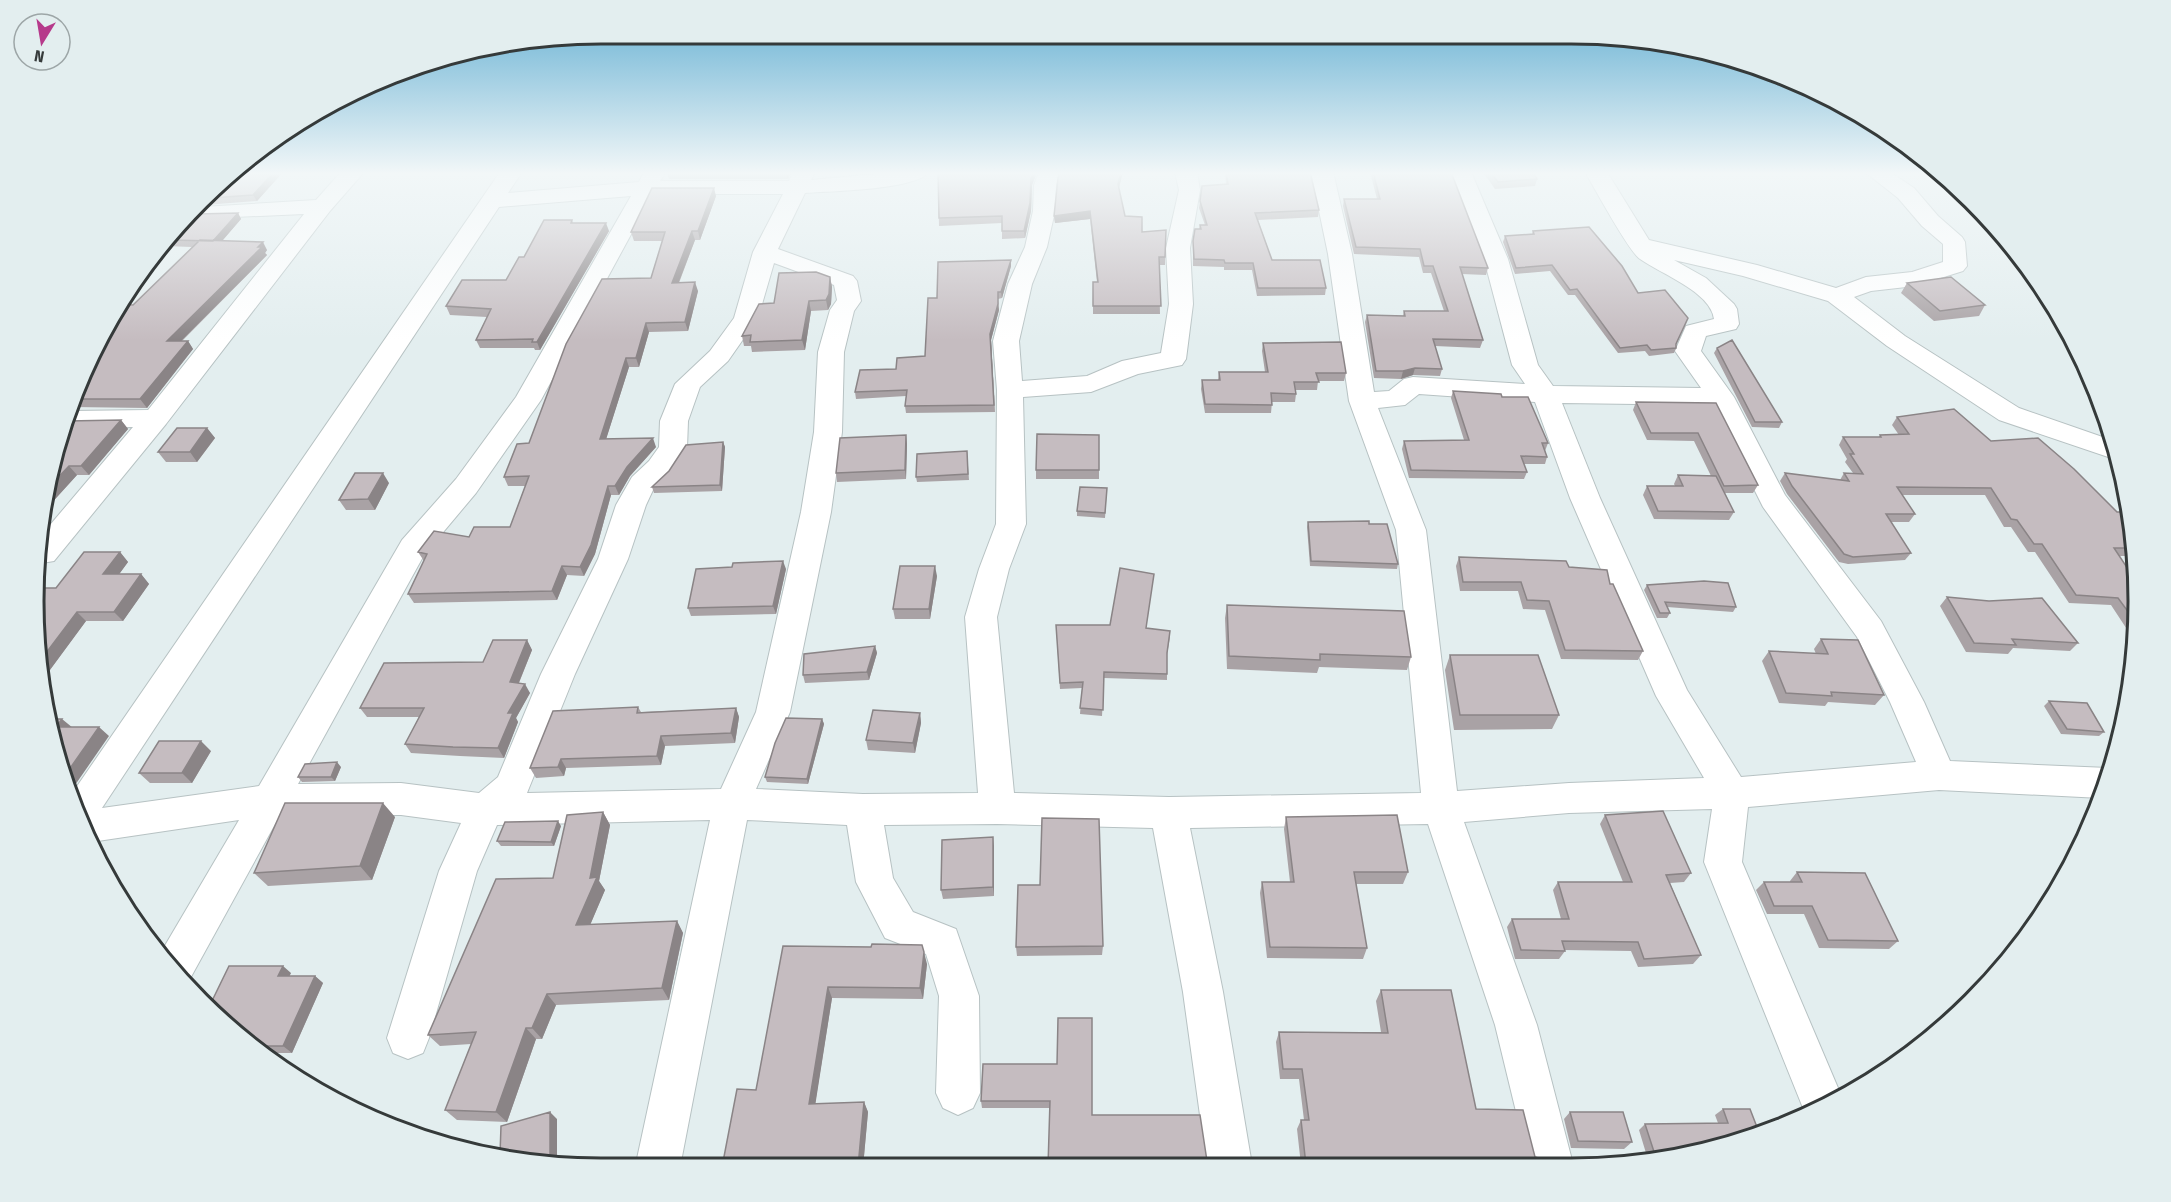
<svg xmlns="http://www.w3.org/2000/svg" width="2171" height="1202" font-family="'Fira Sans Condensed',sans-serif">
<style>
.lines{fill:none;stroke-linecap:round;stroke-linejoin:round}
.minor-casing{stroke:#b7c2c3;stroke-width:2}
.minor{fill:#fff;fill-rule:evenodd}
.wall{fill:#a9a2a5}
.shaded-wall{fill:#8a8486}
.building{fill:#c5bcc0;stroke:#8a8486;stroke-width:1.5}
.rim{fill:none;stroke:#353a3a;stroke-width:3}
</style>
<rect width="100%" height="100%" fill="#e3eeef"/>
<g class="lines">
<defs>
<path id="minor" d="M341,172H364L330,211L166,424L54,561L42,563L45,531L133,427L64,428L72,411L148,410L304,214L191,219L202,207L316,200Z
M500,172H522L508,193L639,182L644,172H666L660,181H789L793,172H815L811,180L899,172H929C916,190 829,191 805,193L778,249L853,276L857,281L861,301L854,311L844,352L842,432L831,512L790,712L756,789L863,794L978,793L965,617L979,569L996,524L997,390L993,341L1008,284L1025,247L1033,211L1034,185L1039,172H1061L1056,185L1055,211L1047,247L1032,284L1019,341L1022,381L1087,376L1122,361L1161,353L1169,304L1166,248L1179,190L1175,172H1197L1200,190L1190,248L1193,304L1186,359L1182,365L1138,374L1091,392L1023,397L1026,524L1009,569L997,617L1014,793L1169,797L1421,793L1396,530L1349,401L1328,254L1311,172H1333L1352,254L1374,392L1389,391L1404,379L1413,377L1525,384L1512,365L1484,259L1449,172H1471L1508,259L1538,365L1553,386L1701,388L1675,351L1686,326L1714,319C1711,292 1661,274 1640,259C1629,252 1594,187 1585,172H1607L1649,240L1757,265L1836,288L1866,277L1912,272L1943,262V244L1922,226L1898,198L1865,172H1890L1914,188L1938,216L1962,237L1965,242L1967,266L1963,271L1915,286L1871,291L1854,297L1905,336L2019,408L2114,441L2120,461L1999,420L1887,346L1828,301L1743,276L1674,260L1706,278L1734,304L1737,309L1739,324L1736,329L1706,336L1701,351L1734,397L1785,495L1881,621L1924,702L1950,761L2108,768L2111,769L2101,798L1939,790L1748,807L1742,862L1841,1095L1805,1113L1704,862L1712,809L1569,813L1464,822L1537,1025L1573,1164L1529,1165L1495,1025L1428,824L1190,828L1223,992L1252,1165L1207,1166L1183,992L1153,828L997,824L884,825L893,878L913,912L956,929L979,996L980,1093L973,1108L958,1115L943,1108L936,1093L939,996L926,954L885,938L856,882L847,825L747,820L680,1167L635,1168L710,820L497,825L477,871L429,1038L423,1053L408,1059L393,1053L387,1038L439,871L461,823L401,815H280L186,986L174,975L160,954L239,820L91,842L76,818L71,795ZM653,194H783L753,252L734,318L710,351L675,384L660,421L659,447L649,461L632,477L616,505L598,559L541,674L498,777L479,793L401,783L298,784L424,555L476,493L541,400ZM631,196L516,397L456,479L402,540L259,786L102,808L499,207ZM774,263L834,285L837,300L830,310L818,352L814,432L801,512L756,712L721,789L527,793L575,674L628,559L646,505L653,490L669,475L687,448L688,421L700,387L728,361L758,318ZM1419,394L1535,402L1570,498L1656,696L1704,778L1569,783L1457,791L1426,530L1378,408L1405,405ZM1562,403L1712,405L1763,507L1857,637L1890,702L1916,762L1741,777L1687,690L1600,498Z"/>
</defs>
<use href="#minor" class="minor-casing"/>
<use href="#minor" class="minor"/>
</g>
<path class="wall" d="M235,172H283L257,201L204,205Z
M667,172H791L788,179H669Z
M938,172H1037L1032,185L1031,211L1025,238L1002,239V223L939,226Z
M1060,172H1123L1119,188L1125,216L1142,232L1166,230L1165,265H1159L1160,314H1093V282H1097L1090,219L1055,223L1054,216Z
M1225,172H1310L1319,210L1318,217L1258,220L1272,260L1326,288L1325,295L1257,296L1252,270H1224V267L1193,266V241L1199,229L1200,225H1205L1199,208L1200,201L1226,184Z
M1370,172H1451L1488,268L1486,275L1462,274L1483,340L1480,348L1435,346L1442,369L1440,376L1413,375L1401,379L1374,378L1365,322L1367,315L1403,316L1404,311H1444L1431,273H1423L1419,257L1354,254L1343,206L1344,199H1377Z
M1483,172H1533L1537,179L1535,186L1495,189Z
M716,196L700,240H695L679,283L698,291L688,331L649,332L639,367H629L606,439L656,447L630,476L619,495H611L595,554L584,576L567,575L557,600L414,603L408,594L424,561L418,552L469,537L510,527L525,486H508L504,477L651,278L662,241H634L631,232Z
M238,213L241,219L222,241L267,250L265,253L267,255L182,341H188L193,349L147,408L73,407L120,304L133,305L192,247L165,246L196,214Z
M572,220L573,223L609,231L540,350H535L534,348H480L476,340L487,317L450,315L446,306L506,280L524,257Z
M1533,231L1638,293L1676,345V348L1674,353L1649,356L1645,351L1618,353L1575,295H1568L1550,271L1515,274L1503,242L1505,236L1532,234Z
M1011,260V266L1002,298L998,299L999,310L991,340L995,412L906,413L905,406L906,396L856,399L855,392L896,369L925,356Z
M830,277L832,287L831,304L828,310L811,311L805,350L752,352L751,346H744L742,336L774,303Z
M1907,283L1985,305L1979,316L1934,321L1901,293Z
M1263,343L1346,373L1344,381H1318L1317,390H1295L1296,394L1295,402H1272L1271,413H1205L1201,389L1202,380H1218L1219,372H1265L1262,351Z
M1717,348L1782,422L1779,428L1752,427L1714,353Z
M1453,391L1502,397L1548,443L1545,451L1547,457L1545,464H1524L1527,472L1524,479L1409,478L1402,449L1404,441L1464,440L1451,398Z
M1636,402L1716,403L1758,485L1753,493H1725L1734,512L1729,520L1654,519L1643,495L1647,486H1675L1674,484L1678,475L1711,476L1694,441L1647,440L1633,410Z
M1897,417L1991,441L2117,512H2128L2136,556H2119L2136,581L2134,640L2111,605L2069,603L2035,552H2028L2011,527H2004L1985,495H1902L1915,514L1909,522H1891L1911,553L1905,560L1848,564L1839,562L1787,494L1780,481L1785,473L1840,480L1844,473H1853L1845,462L1847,459L1839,445L1843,437H1879L1880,435H1899L1892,425Z
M121,420L128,429L89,475H77L47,508L52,454Z
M207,428L215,438L197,462H166L158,452Z
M906,435L907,444L906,479L837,482L836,473Z
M1099,435V479H1036V470Z
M723,442L725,447L722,491L654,493L652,487Z
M967,451L969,480L917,482L916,477Z
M389,483L375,510H346L339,500Z
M1107,488L1105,518L1077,516V511Z
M1308,522L1369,524L1398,564L1397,569L1310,566L1307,527Z
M120,552L128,562L119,574H141L149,584L123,621H86L44,678L56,588Z
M1459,557L1569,567L1610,584L1643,651L1638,660L1561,659L1545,610L1523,609L1518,591H1460L1456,566Z
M786,569L776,614L691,616L688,608Z
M1154,574L1146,628L1170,637L1167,655V680L1104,678L1102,716L1080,714L1082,688L1060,689L1056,625H1110Z
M937,576L930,619H895L893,609Z
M1647,585L1736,607L1733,612L1667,607L1670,613L1667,618H1657L1644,590Z
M1947,597L2078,643L2070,651L2013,648L2008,654L1966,652L1940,606Z
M1227,605L1411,657L1407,670L1319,667L1317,673L1227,669L1225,618Z
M1821,639L1884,695L1875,705L1828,702L1825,706L1779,703L1762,661L1769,651L1816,654L1814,649Z
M527,640L532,650L519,683L530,693L516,718L518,722L504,758L460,756L411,753L405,744L419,717H367L360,708L483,662Z
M875,646L877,653L869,680L805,683L803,675Z
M1450,655L1559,715L1552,729L1454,730L1445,670Z
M2049,701L2104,732L2099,736L2061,734L2044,706Z
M638,707L641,712L736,708L739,717L735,743L665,746L661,765L566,768L564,776L536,778L530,768Z
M920,713L921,723L915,753L868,750L866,740Z
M822,719L824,724L808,784L767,782L765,777Z
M211,751L192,783H150L139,773Z
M341,767L335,781L302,782L298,777Z
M603,812L610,825L599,881L605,890L590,925L677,921L683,933L669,1000L556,1005L542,1039H536L507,1122L457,1120L445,1110L471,1044L440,1046L428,1035L553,878Z
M1605,815L1691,873L1684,882L1670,883L1701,955L1693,964L1638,967L1631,951L1564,950L1565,951L1559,959H1515L1507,927L1512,919H1561L1553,890L1558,882H1623L1600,824Z
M395,817L372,880L268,886L254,873Z
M1286,817L1408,872L1403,884H1356L1367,948L1363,959L1267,958L1260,893L1262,882H1290L1284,829Z
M561,826L554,846H501L497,841Z
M994,846V896L943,899L941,890Z
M1797,872L1898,941L1889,949L1819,948L1804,914H1767L1756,890L1764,882H1790V881Z
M1040,885L1103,946L1102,955L1017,956L1016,947Z
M783,946L927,964L923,999L832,998L815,1104L864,1102L868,1112L863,1167L756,1090Z
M291,973L289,976H315L323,983L292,1053H268L210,1005Z
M1381,990L1476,1109L1535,1157L1541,1165H1301L1297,1129L1301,1120H1304L1299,1079H1280L1276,1042L1279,1032H1381L1376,1001Z
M983,1064L1092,1115L1207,1161L1206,1166H1048L1050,1108H982L981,1101Z
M1723,1109L1753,1139L1649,1163L1639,1130L1645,1124L1718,1123L1715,1115Z
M1570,1112L1632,1142L1624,1149L1571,1148L1564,1119Z"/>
<path class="shaded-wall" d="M274,172H283L257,201L253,195Z
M786,172H791L788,179Z
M1034,172H1037L1032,185L1031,211L1025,238L1024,231L1031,178Z
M1121,172H1123L1118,191V184Z
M714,188L716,196L700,240L698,231Z
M1090,211V219L1055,223L1054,216Z
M238,213L241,219L216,248L212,242Z
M606,223L609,231L540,350L537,342Z
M692,231L695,240L675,292L672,283Z
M263,242L267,250L265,253L267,255L173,349L167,341Z
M1011,260V266L1002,298L1001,292Z
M830,277L832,287L831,304L828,310L826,300Z
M695,282L698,291L688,331L685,322Z
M809,301L811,311L805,350L802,340Z
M998,304L999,310L991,340L995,412L990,334Z
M646,323L649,332L639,367L636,358Z
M188,341L193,349L147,408L140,399Z
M626,358L629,367L603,449L600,439Z
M1415,368L1413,375L1401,379L1403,371Z
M121,420L128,429L89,475L81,466Z
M207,428L215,438L197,462L190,452Z
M906,435L907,444L906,479L905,470Z
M653,438L656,447L630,476L619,495L615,486L627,467Z
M723,442L725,447L722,491L720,485Z
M69,466L77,475L47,508L49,487Z
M383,473L389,483L375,510L368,499Z
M608,486L611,495L595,554L584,576L580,567Z
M120,552L128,562L112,584L103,574Z
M783,561L786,569L776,614L773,606Z
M562,566L567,575L557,600L552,591Z
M935,566L937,576L930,619L929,609Z
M141,574L149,584L123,621L114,612Z
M77,612L86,621L44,678L40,661Z
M527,640L532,650L515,692L510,682Z
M875,646L877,653L869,680L867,672Z
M525,684L530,693L516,718L518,722L504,758L498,748L508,713Z
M736,708L739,717L735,743L731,733Z
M920,713L921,723L915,753L913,743Z
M62,719L73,728L56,727Z
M822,719L824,724L808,784L807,779Z
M99,727L109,736L73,788L68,783L66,774Z
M661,736L665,746L661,765L657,756Z
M201,741L211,751L192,783L182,773Z
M561,759L566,768L564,776L558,767Z
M337,762L341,767L335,781L331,777Z
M383,803L395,817L372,880L360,866Z
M603,812L610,825L599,881L605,890L585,937L576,925L590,878Z
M558,821L561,826L554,846L551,842Z
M993,837L994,846V896L993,887Z
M677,921L683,933L669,1000L662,988Z
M924,952L927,964L923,999L920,988Z
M283,966L291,973L286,983L278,976Z
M315,976L323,983L292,1053L283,1046Z
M828,987L832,998L814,1113L809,1104Z
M547,994L556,1005L542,1039L532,1028Z
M526,1028L536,1039L507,1122L496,1112Z
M864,1102L868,1112L863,1167H858Z
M550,1112L557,1119V1166L550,1165Z"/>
<path class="building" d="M235,172H274L253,195L211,198Z
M938,172H1034L1031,178L1030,203L1024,231H1002V216L939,218Z
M1060,172H1121L1118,184L1125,216L1142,217V232L1166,230L1165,257H1159L1161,306H1093V282H1098L1090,211L1054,216L1058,178Z
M1226,172H1310L1319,210L1255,213L1272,260H1320L1326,288H1258L1253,263H1225L1224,260L1194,259L1193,241L1195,229H1201L1200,225H1207L1200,201L1202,186L1228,184Z
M1373,172H1451L1488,268L1460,267L1483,340L1433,339L1442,369L1415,368L1403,371H1376L1367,315L1405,316L1404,311H1448L1433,266H1424L1420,249L1356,247L1344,199H1380Z
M1490,172H1533L1537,179L1498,182Z
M652,188H714L698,231H692L672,283L695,282L685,322L646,323L636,358H626L600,439L653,438L627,467L615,486H608L591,545L580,567L562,566L552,591L408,594L427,554L418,552L434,531L469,537L474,527H510L529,476L504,477L517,444L529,443L566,344L602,279L651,278L665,232H631Z
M238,213L213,241L171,240L196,214Z
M544,220H572L571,223H606L537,342H532L533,339L476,340L491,309L446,306L462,280H506L519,257H524Z
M1589,227L1622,266L1638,293L1665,290L1688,318L1676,344V348L1651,350L1647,345L1620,348L1577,289L1570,290L1552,265L1516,268L1505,236L1534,234L1533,231Z
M200,240L263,242L258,247H262L167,341H188L140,399H77L120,304L133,305Z
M1011,260L1001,292H998V304L990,334L994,405L905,406L907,390L855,392L860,370L896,369L897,358L925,356L928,298H937L938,262Z
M816,272L830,277L829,294L826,300L809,301L802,340L750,342L751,335L742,336L759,304L774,303L779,273Z
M1951,277L1985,305L1940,311L1907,283Z
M1732,340L1782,422H1755L1717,348Z
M1341,342L1346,373H1316L1319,382H1294L1296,394L1271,393L1272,405L1205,404L1202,380H1220L1219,372H1268L1263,343Z
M1453,391L1501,394L1502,397H1528L1548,443H1542L1547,457L1521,456L1527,472L1411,470L1404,441L1469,440Z
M1636,402L1716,403L1758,485L1724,486L1698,433H1651Z
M1954,409L1991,441L2038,438L2074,469L2117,512H2128L2134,548H2114L2136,581L2135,621L2118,598L2076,595L2042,544H2034L2017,520L2011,519L1991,488L1897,487L1915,514H1886L1911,553L1853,557L1844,554L1792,486L1785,473L1849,481L1844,473L1863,474L1850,454H1854L1843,437H1881L1880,435L1909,434L1897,417Z
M121,420L81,466H69L49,487L52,454L67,421Z
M177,428H207L190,452H158Z
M1037,434L1099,435V470H1036Z
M906,435L905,470L836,473L840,438Z
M723,442L720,485L652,487L669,471L686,445Z
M967,451L968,474L916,477L917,454Z
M355,473H383L368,499L339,500Z
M1678,475L1716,476L1734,512L1658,511L1647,486H1683Z
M1080,487L1107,488L1105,513L1077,511Z
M1369,521V524H1387L1398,564L1311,561L1308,522Z
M84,552H120L103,574H141L114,612H77L40,661L34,638L39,588H56Z
M1459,557L1566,561L1569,567L1607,570L1610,584H1613L1643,651L1565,650L1549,601L1527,600L1521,582H1463Z
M783,561L773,606L688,608L696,569L732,567L733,563Z
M900,566H935L929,609H893Z
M1120,568L1154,574L1146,628L1170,631L1167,653V674L1104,672L1103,710L1080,708L1083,682L1060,683L1056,625H1110Z
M1704,581L1728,583L1736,607L1665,602L1670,613H1660L1647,585Z
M1947,597L1989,601L2042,598L2078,643L2012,639L2016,645L1974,643Z
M1227,605L1404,611L1411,657L1320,654V660L1229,656Z
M1821,639L1858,640L1884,695L1831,692L1832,696L1786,693L1769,651L1828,654Z
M493,640H527L510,682L525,684L508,713H513L498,748L453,747L405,744L424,708H360L384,663L483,662Z
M875,646L867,672L803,675L804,654Z
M1450,655H1538L1559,715H1460Z
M2049,701L2087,703L2104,732L2067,729Z
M638,707L637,713L736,708L731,733L661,736L657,756L561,759L558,767L530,768L553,711Z
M873,710L920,713L913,743L866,740Z
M786,718L822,719L807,779L765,777L775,743Z
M53,719H62L56,727H99L66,774Z
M159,741H201L182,773H139Z
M337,762L331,777H298L305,764Z
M285,803H383L360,866L254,873Z
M1663,811L1691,873L1666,875L1701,955L1644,959L1638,942L1562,941L1565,951L1521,950L1512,919H1569L1558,882H1632L1605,815Z
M603,812L590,878L597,877L576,925L677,921L662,988L547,994L532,1028H526L496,1112L445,1110L476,1032L428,1035L496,879L553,878L567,815Z
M1397,815L1408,872H1354L1367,948L1270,947L1262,882H1294L1286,817Z
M1042,818L1099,819L1103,946L1016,947L1018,885H1040Z
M558,821L551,842L497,841L505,822Z
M993,837V887L941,890L942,840Z
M1797,872L1865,873L1898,941L1828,940L1812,906H1774L1764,882H1802Z
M872,944L922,945L924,952L920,988L828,987L809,1104L864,1102L858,1167H722L737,1089L756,1090L783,946L871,947Z
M229,966H283L278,976H315L283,1046H260L232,1023V1022H230L210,1005Z
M1381,990H1451L1476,1109L1523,1110L1535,1157L1539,1158L1541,1165H1306L1301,1120H1309L1302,1069H1283L1279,1032L1388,1033Z
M1058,1018H1092V1115H1200L1207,1161L1155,1160L1156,1166H1048L1050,1101H981L983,1064H1057Z
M1723,1109H1750L1760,1135L1753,1139L1657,1161L1645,1124L1728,1123Z
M550,1112V1165L500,1155L501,1126Z
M1570,1112H1623L1632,1142L1578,1141Z"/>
<linearGradient id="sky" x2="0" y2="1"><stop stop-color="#63afd2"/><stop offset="0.51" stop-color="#f2f7f8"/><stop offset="1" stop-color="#f2f7f8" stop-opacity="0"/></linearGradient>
<rect width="2171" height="340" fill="url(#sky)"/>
<path d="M0 0H2171V1202H0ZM601 44H1571A557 557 0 0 1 2128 601V601A557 557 0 0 1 1571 1158H601A557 557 0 0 1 44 601V601A557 557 0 0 1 601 44Z" fill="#e3eeef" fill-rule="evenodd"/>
<path class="rim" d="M601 44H1571A557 557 0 0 1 2128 601V601A557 557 0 0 1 1571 1158H601A557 557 0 0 1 44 601V601A557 557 0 0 1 601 44Z"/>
<g transform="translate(42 42) rotate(191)"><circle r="28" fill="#e3eeef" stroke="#9da6a7" stroke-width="1.5"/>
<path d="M0-4.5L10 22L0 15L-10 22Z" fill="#b63a8b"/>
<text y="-9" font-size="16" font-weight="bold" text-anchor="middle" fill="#353a3a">N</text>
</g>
</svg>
